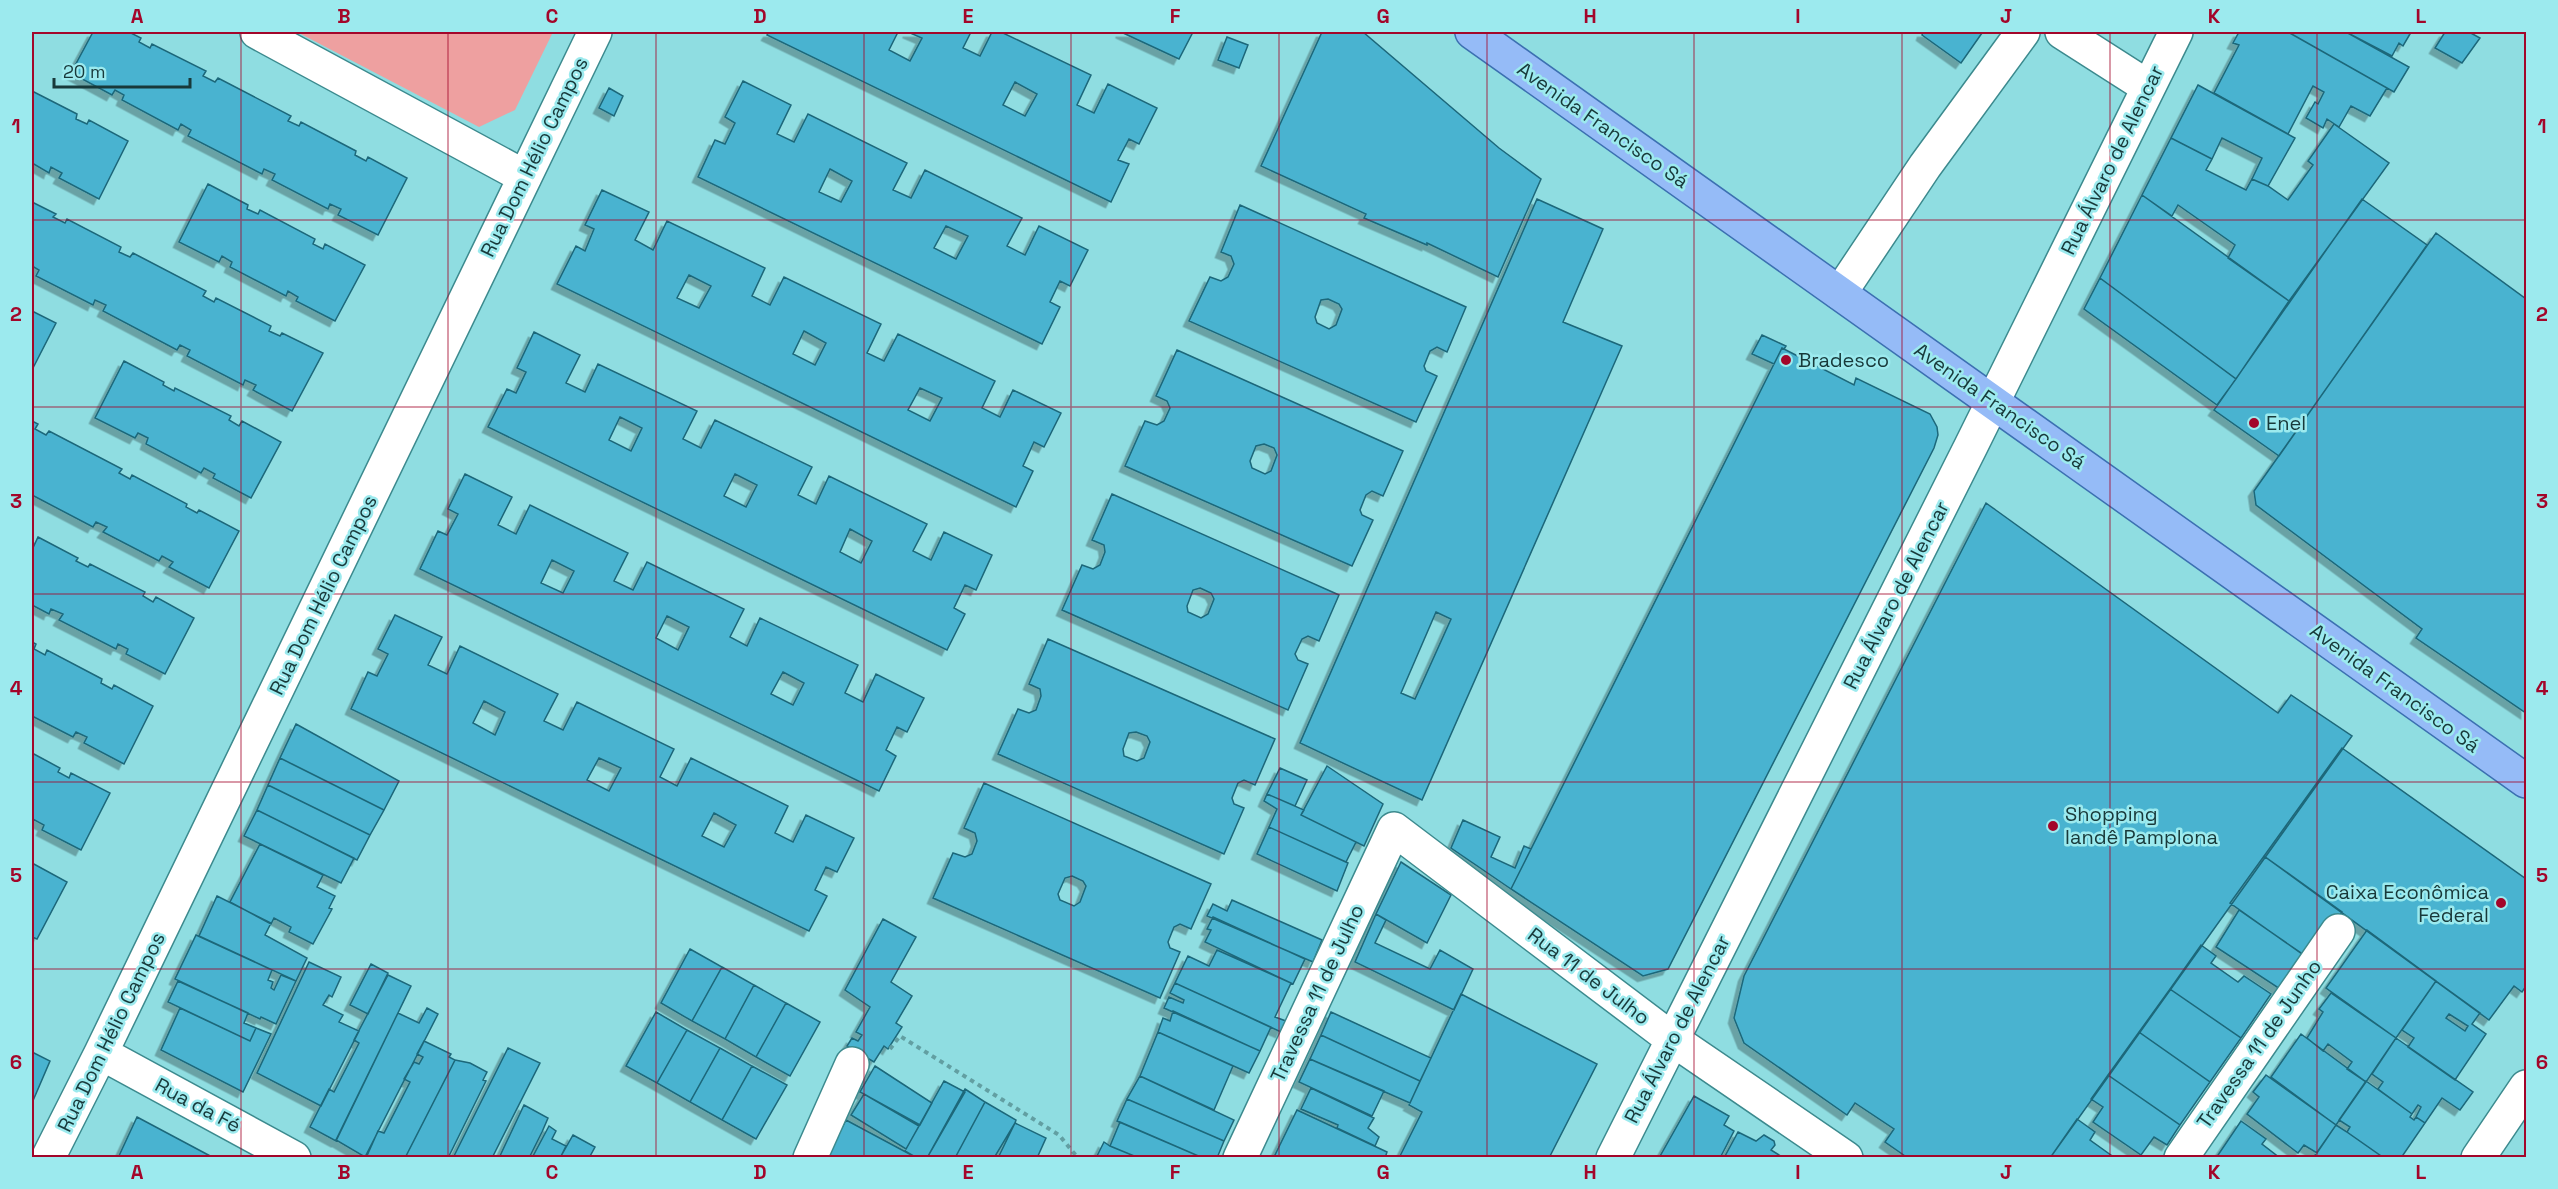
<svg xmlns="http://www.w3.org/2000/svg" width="2558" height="1189" font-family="'Space Grotesk',sans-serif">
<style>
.green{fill:#eea0a0}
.building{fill:#4ab3d0;stroke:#1c677a;stroke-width:1.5;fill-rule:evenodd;filter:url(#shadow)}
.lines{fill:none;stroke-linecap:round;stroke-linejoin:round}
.minor-casing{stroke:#3c8a8e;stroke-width:36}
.major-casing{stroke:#3c70b1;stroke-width:36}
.path{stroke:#629fa2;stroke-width:4;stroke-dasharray:4.5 4.5;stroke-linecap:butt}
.minor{stroke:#fff;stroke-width:33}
.major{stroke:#95bbf7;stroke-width:33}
.grid{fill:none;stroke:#a3062a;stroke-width:1.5;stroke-opacity:0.55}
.poi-dot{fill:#a3062a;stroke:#9ceaee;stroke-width:2}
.labels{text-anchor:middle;stroke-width:5;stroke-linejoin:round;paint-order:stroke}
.street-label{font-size:20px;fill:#18393a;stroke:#9ceaee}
.poi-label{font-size:20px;fill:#18393a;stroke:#9ceaee;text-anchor:start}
.neatline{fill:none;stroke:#a3062a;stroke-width:2}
.grid-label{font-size:20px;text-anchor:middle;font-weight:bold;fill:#a3062a}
</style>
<defs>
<filter id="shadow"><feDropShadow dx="-5.5" dy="5.5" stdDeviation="0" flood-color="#0004"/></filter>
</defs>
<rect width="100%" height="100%" fill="#8fdde1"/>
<path class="green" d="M297,32H553L515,110L479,127Z"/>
<path class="building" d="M93,32H129L141,38L139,42L150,48L152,44L206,71L203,76L215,82L218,78L291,116L288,121L299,126L301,122L356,151L355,155L366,161L368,157L407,178L378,235L338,215L341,209L330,204L328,209L272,180L275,174L264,169L262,174L188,136L191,130L181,124L178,130L122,100L124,95L115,90L112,95L71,73Z
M769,32H898L889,50L910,61L922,38L908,32H971L963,48L980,56L992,32H1001L1091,75L1077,105L1094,113L1108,84L1157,108L1139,144L1129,139L1118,160L1129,164L1111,202L767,35ZM1015,82L1037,94L1025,116L1003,105Z
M1121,32H1193L1179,59Z
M1322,32H1363L1499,148L1541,179L1498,277L1427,243V245L1364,218L1366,214L1261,166Z
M1923,32H1981L1982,33L1961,63L1922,35Z
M2239,32H2288L2387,88L2370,116L2351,106L2339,127L2327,119L2323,128L2306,118L2315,102L2318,104L2324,92L2313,86L2288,134L2214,93L2239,45L2233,43Z
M2288,32H2346L2409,67L2394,92Z
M2346,32H2406L2410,34L2403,46L2399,43L2392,56Z
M2445,32H2469L2480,38L2462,63L2435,48Z
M1227,37L1248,45L1239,68L1218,60Z
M743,81L791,105L777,134L794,142L808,114L907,163L893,190L911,198L925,170L1022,218L1007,246L1025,255L1039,226L1088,250L1070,286L1060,281L1050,302L1060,307L1042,344L698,177L715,140L725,144L735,123L725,117ZM830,169L852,181L841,202L819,192ZM946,226L968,236L956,259L934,248Z
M2198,85L2295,138L2268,186L2252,179L2262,158L2222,138L2212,159L2171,138Z
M609,88L623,96L614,116L599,108Z
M32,91L77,114L76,119L87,124L89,120L128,141L99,199L59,178L62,173L51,167L49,173L32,163Z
M2334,124L2389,163L2289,301L2228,258L2235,245L2178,205L2172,216L2142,195L2171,138L2212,159L2206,170L2246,190L2252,179L2268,186L2288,200L2313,165L2308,161Z
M208,184L248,205L247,209L258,214L260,210L315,239L313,244L323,249L325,244L365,265L335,321L296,301L298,297L288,291L286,296L230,267L232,262L222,256L219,262L179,242Z
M602,190L649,212L635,240L653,250L667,221L765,268L752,296L770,305L784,277L881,324L867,353L884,361L898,334L995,381L982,408L1000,417L1013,390L1061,413L1044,447L1034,442L1023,466L1033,471L1016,507L557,284L576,246L585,251L594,229L585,225ZM689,275L711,286L699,308L677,298ZM804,331L826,343L815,365L793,354ZM920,388L942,398L930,421L908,410Z
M2142,195L2289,301L2236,379L2100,278Z
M1537,199L1603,229L1563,322L1622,346L1422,800L1300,743ZM1436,612L1451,619L1415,699L1401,693Z
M2362,199L2427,245L2279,456L2214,410Z
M32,202L56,214L53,217L65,223L67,219L121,247L119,252L130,257L133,253L206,291L203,296L214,302L216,298L271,326L269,331L280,336L282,333L323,353L292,411L253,390L256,385L245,380L243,385L187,356L190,350L180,345L177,350L103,311L106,305L95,300L93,305L36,276L39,270L32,266Z
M1240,205L1466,307L1447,352L1437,347L1430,351L1424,366L1426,371L1437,376L1416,422L1189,321L1210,277L1221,281L1228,277L1234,264L1231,256L1221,252ZM1328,299L1339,304L1342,309L1336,325L1329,329L1317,323L1315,317L1321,300Z
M2436,233L2526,299V713L2416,638L2422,629L2256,505L2254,491Z
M2100,278L2236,379L2217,405L2084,309Z
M32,311L56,323L32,370Z
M534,332L580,355L566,383L585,392L598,364L697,411L683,439L701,448L715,420L812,467L798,495L816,504L829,476L927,524L913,551L931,560L944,532L992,555L976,590L965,585L954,608L965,614L947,650L488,427L507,389L516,393L526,372L517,368ZM620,417L642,428L631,451L609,440ZM735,474L757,485L746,507L724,496ZM850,529L872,541L861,563L840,552Z
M1762,335L1786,346L1784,349L1782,348L1774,364L1752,354Z
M1782,348L1854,385L1856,378L1930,414L1937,427L1938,435L1934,448L1668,969L1643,976L1511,889Z
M1177,350L1403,451L1383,496L1372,491L1366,495L1360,510L1362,515L1373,520L1352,566L1125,466L1145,421L1157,425L1164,421L1170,408L1167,401L1156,396ZM1264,444L1274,448L1277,455L1271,471L1265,474L1252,468L1250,461L1256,446Z
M124,361L164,382L163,385L174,391L175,388L231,416L229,420L239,426L242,421L281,442L251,498L213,478L215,474L204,468L201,473L146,444L148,438L138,433L135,438L95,418Z
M32,421L38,424L35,429L46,435L49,431L122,469L119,473L130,479L132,475L187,504L186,507L197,513L199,510L239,531L209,588L169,567L173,562L162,556L159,561L103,532L107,527L96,522L93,527L32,495Z
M465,474L512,497L498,525L516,534L530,505L628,553L614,581L633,590L647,562L744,609L730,637L747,646L760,618L858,665L845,693L863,702L876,674L924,698L907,732L897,727L886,750L896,756L879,791L420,569L438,531L447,535L458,514L448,509ZM552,560L574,571L563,593L541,583ZM667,616L689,627L678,650L656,638ZM783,672L804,683L793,705L771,694Z
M1112,494L1339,595L1319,641L1308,636L1302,639L1295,654L1298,660L1308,664L1288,710L1062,610L1082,565L1093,569L1100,565L1105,552L1104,545L1092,540ZM1200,588L1211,593L1214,599L1208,614L1201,618L1188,612L1187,606L1193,590Z
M1986,503L2278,713L2291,695L2352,736L2050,1158H1908L1885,1142L1894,1129L1855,1103L1847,1115L1744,1043L1734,1018L1744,976Z
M38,537L78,558L76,561L88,567L90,564L145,592L143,596L153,602L156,597L194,618L165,674L126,654L128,649L118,644L116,649L59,620L63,614L51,609L49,614L32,605V550Z
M395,615L442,637L428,665L447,674L460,646L558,694L544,721L563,730L577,702L674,749L660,777L677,786L691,758L788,806L775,833L793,842L806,815L854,838L837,872L826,867L815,890L827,896L809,931L351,709L368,672L377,676L388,654L378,649ZM484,701L505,712L495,735L473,723ZM599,758L621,768L609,791L587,780ZM714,813L736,825L724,847L702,836Z
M1048,639L1275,739L1255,785L1244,780L1238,783L1232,798L1234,804L1244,808L1224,854L998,754L1018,709L1029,713L1036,710L1041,696L1040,689L1029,684ZM1136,732L1147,736L1150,742L1144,758L1137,761L1124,756L1123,749L1129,733Z
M32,642L36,644L34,649L45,655L47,650L102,679L101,683L112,689L114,685L153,706L124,764L84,743L87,737L76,732L73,737L32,716Z
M296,724L399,781L384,810L280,758Z
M2342,748L2526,879V986L2522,992L2514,986L2489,1020L2264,856Z
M32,753L60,768L58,772L69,778L71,773L110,793L81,850L42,830L44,825L33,819L32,823Z
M280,758L384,810L370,835L268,785Z
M1327,766L1383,804L1364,846L1301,815Z
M1280,768L1307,780L1295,806L1267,794Z
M984,783L1211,884L1191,929L1180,924L1174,927L1168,942L1170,948L1180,952L1160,998L933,898L953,853L965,857L972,854L977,841L975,833L964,828ZM1072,876L1083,881L1086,886L1080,902L1074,906L1060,900L1058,894L1065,878Z
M268,785L370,835L357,860L257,810Z
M1267,794L1304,810L1301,815L1356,842L1346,862L1269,827L1277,809L1264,801Z
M257,810L354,858L341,883L244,836Z
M1463,820L1500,837L1491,857L1515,868L1524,846L1531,849L1511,889L1451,848Z
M1269,827L1348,863L1337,891L1257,854Z
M260,844L323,875L317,887L335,896L329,908L332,909L313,944L289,932L291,927L274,918L271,924L230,902Z
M2264,856L2342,912L2309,959L2230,903Z
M1401,862L1451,895L1427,943L1376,914Z
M32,863L67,882L37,939L32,937Z
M217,896L271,923L265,935L307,958L296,981L199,936Z
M1232,900L1322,940L1313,962L1207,916L1213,904L1227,911Z
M2239,910L2304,955L2280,989L2216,947Z
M1376,914L1386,920L1375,943L1430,969L1440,950L1473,969L1454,1010L1355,962Z
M1213,917L1305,959L1293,984L1205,942L1211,930L1207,929Z
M883,919L916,937L891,982L912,996L896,1023L902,1027L888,1049L884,1046L874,1062L847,1046L852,1038L858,1041L862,1035L856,1032L870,1007L845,990Z
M2367,930L2436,981L2396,1038L2326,988Z
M196,935L272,970L268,980L273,982L271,988L274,990L281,975L296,981L276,1024L261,1017L260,1019L175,979Z
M2201,945L2216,956L2211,963L2238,982L2244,976L2271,994L2241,1038L2170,989Z
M690,949L722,967L692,1021L661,1003Z
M1217,950L1291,983L1275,1017L1286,1021L1281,1032L1175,983L1188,956L1209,966Z
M309,962L341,977L332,997L329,995L323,1005L343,1015L339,1022L359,1031L321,1106L257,1073Z
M371,964L388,973L368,1014L350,1005Z
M722,967L754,985L725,1039L692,1021Z
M388,975L411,986L336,1141L310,1127L329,1089L334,1092L359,1043L354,1040Z
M178,981L248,1013L244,1023L256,1028L250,1041L168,1002Z
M2436,981L2480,1013L2472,1024L2486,1034L2455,1080L2408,1047L2414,1038L2402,1030ZM2449,1014L2468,1026L2465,1031L2446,1018Z
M1175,983L1271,1027L1260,1051L1164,1008L1169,997L1183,1003L1184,1000L1170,993Z
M754,985L786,1003L756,1057L725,1039Z
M2170,989L2241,1038L2210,1082L2139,1032Z
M2331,993L2396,1038L2366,1082L2347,1069L2352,1062L2328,1044L2323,1051L2307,1038L2323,1012L2319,1009Z
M1461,994L1597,1064L1549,1158H1399L1422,1112L1409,1105Z
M786,1003L820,1022L790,1076L756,1057Z
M180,1008L250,1041L256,1028L271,1034L243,1092L161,1050Z
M427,1008L438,1014L365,1157L336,1140L398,1013L419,1023Z
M1173,1011L1260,1051L1249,1073L1158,1032L1163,1018L1170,1021Z
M656,1012L687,1030L657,1083L626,1066Z
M1331,1012L1431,1058L1420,1081L1321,1035Z
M687,1030L720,1048L690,1102L657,1083Z
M1158,1032L1233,1066L1214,1110L1140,1076Z
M2139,1032L2210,1082L2180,1125L2108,1075Z
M2301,1034L2366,1082L2336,1125L2271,1077Z
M1321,1035L1420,1081L1410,1103L1310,1059Z
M2396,1038L2473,1092L2460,1110L2442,1098L2425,1123L2416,1117L2421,1107L2418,1105L2412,1114L2378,1089L2383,1082L2372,1074Z
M424,1041L451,1054L449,1057L455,1060L405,1158H366L378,1131L384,1133L410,1082L404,1079L414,1062L419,1064L423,1057L417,1054Z
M508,1048L540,1063L492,1158H453Z
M720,1048L752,1066L722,1120L690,1102Z
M32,1052L50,1061L32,1103Z
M1310,1059L1384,1091L1372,1116L1299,1082Z
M455,1060L470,1063L487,1072L483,1080L486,1081L448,1158H405Z
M752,1066L787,1085L756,1139L722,1120Z
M875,1066L932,1103L920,1125L860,1092Z
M2108,1075L2180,1125L2167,1145L2154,1137L2141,1155L2093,1122L2103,1107L2091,1099Z
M2266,1075L2336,1125L2317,1153L2304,1145L2298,1153L2247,1114L2259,1097L2253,1092Z
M1140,1076L1234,1120L1224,1141L1127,1099Z
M944,1081L965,1092L927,1158H917L905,1151Z
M2366,1081L2412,1114L2410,1117L2414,1120L2416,1117L2425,1123L2401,1158H2384L2347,1132L2350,1127L2339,1120Z
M1311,1088L1374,1118L1368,1128L1379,1137L1375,1146L1337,1128L1338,1125L1301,1109Z
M965,1089L985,1102L955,1158H927Z
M864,1094L919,1126L906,1149L851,1115Z
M1694,1096L1729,1116L1724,1125L1734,1131L1720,1158H1659Z
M1127,1099L1224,1141L1217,1158H1203L1117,1121Z
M985,1102L1016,1120L1015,1123L994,1158H955Z
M524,1105L548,1118L542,1132L529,1158H499Z
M1297,1110L1387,1152L1385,1158H1281L1275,1155Z
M137,1117L214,1158H118Z
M2077,1119L2095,1132L2090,1140L2115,1158H2050Z
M846,1120L917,1158L827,1157Z
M2241,1121L2266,1139L2262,1144L2280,1158H2216Z
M1120,1122L1203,1158H1139L1110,1146Z
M1015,1123L1046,1138L1037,1158H998Z
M2336,1125L2347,1132L2384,1158H2313Z
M549,1126L556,1131L552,1139L566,1146L560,1158H532Z
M1738,1132L1756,1141L1764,1135L1774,1141L1775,1145L1771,1150L1784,1158H1724Z
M573,1135L595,1147L589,1158H560Z
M1104,1142L1110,1146L1139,1158H1096Z"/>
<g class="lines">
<defs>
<path id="minor" d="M257,32L525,177
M2062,32L2148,87
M1840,293L1925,166L2023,32
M101,1053L294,1158
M48,1158L101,1053L595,32
M810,1158L852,1064
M1240,1158L1394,829L1672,1039L1846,1158
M1613,1158L1971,446L2176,32
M2181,1158L2338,931
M2478,1158L2526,1087"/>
<path id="major" d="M1472,32L2526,781"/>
</defs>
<use href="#minor" class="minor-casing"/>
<use href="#major" class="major-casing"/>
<path class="path" d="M890,1049L900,1036L1059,1135L1078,1158"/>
<use href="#minor" class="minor"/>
<use href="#major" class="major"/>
</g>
<path class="grid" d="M241,32V1158M448,32V1158M656,32V1158M864,32V1158M1071,32V1158M1279,32V1158M1487,32V1158M1694,32V1158M1902,32V1158M2110,32V1158M2317,32V1158M32,220H2526M32,407H2526M32,594H2526M32,782H2526M32,969H2526"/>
<g class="poi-dot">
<circle cx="1786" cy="360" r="6"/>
<circle cx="2254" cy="423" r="6"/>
<circle cx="2053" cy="826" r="6"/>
<circle cx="2501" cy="903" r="6"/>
</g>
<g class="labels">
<g class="street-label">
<text transform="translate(1603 125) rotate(35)" y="7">Avenida Francisco Sá</text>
<text transform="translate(534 157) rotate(-64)" y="7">Rua Dom Hélio Campos</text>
<text transform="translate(2112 160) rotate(-64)" y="7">Rua Álvaro de Alencar</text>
<text transform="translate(2000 406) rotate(35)" y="7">Avenida Francisco Sá</text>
<text transform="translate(323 595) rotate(-64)" y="7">Rua Dom Hélio Campos</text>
<text transform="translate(1896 595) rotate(-63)" y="7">Rua Álvaro de Alencar</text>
<text transform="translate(2395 688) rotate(36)" y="7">Avenida Francisco Sá</text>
<text transform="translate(1589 976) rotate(37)" y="7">Rua 11 de Julho</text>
<text transform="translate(1317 993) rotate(-65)" y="7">Travessa 11 de Julho</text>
<text transform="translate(1677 1029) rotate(-63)" y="7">Rua Álvaro de Alencar</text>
<text transform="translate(111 1032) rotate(-64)" y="7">Rua Dom Hélio Campos</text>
<text transform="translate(2259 1044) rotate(-55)" y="7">Travessa 11 de Junho</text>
<text transform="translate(198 1105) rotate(28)" y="7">Rua da Fé</text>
</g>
<g class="poi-label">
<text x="1798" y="367">Bradesco</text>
<text x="2266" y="430">Enel</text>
<text x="2065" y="821">Shopping<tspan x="2065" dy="23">Iandê Pamplona</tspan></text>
<text x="2489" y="899" text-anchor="end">Caixa Econômica<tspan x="2489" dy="23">Federal</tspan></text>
</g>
</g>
<rect width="2558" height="1189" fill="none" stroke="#9ceaee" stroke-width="66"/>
<path d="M54 78v9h136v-9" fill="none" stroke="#18393a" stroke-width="3"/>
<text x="63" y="78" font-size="18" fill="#18393a" stroke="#9ceaee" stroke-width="4.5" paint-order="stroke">20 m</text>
<rect x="33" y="33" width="2492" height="1123" class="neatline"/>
<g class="grid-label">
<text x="137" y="23">A</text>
<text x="344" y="23">B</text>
<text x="552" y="23">C</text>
<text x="760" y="23">D</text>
<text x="968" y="23">E</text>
<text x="1175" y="23">F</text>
<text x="1383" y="23">G</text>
<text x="1590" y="23">H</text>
<text x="1798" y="23">I</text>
<text x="2006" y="23">J</text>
<text x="2214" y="23">K</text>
<text x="2421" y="23">L</text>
<text x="16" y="133">1</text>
<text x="2542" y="133">1</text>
<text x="16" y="321">2</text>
<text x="2542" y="321">2</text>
<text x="16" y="508">3</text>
<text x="2542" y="508">3</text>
<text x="16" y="695">4</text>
<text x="2542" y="695">4</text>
<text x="16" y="882">5</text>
<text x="2542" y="882">5</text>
<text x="16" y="1069">6</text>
<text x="2542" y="1069">6</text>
<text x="137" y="1179">A</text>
<text x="344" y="1179">B</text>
<text x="552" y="1179">C</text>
<text x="760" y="1179">D</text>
<text x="968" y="1179">E</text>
<text x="1175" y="1179">F</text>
<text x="1383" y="1179">G</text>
<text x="1590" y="1179">H</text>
<text x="1798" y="1179">I</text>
<text x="2006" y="1179">J</text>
<text x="2214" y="1179">K</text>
<text x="2421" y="1179">L</text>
</g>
</svg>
